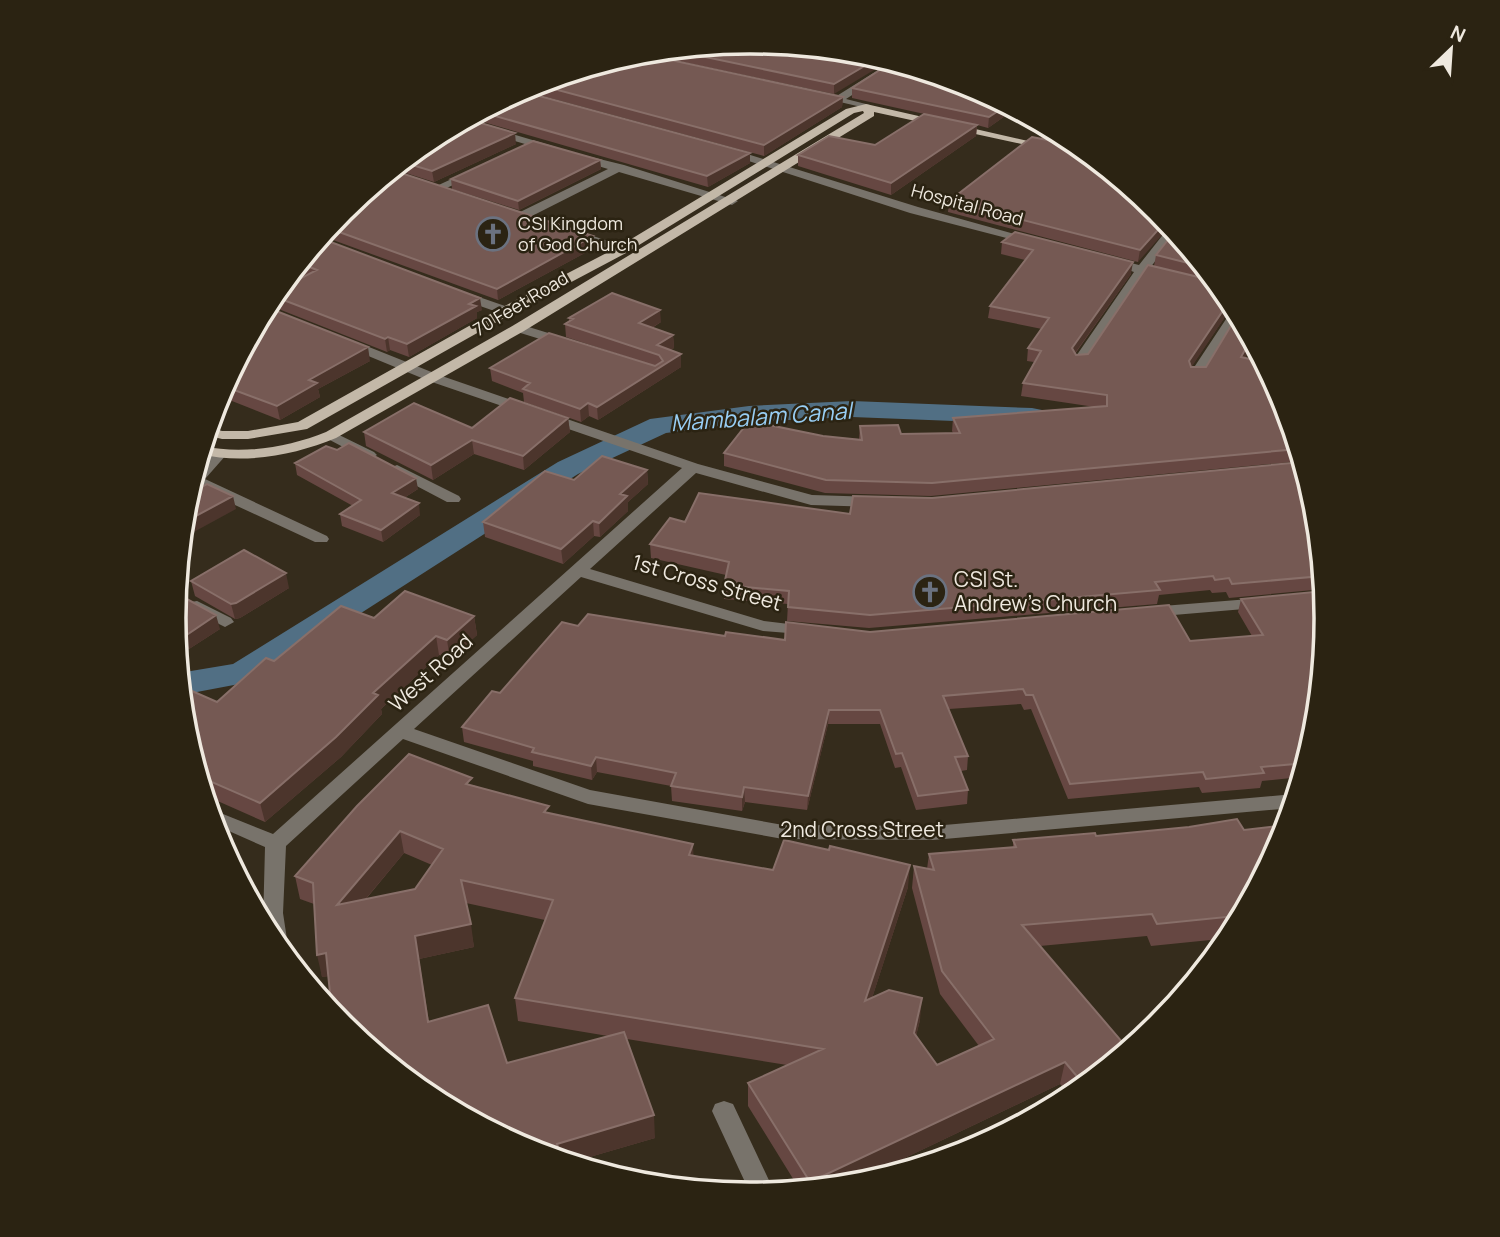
<svg xmlns="http://www.w3.org/2000/svg" width="1500" height="1237" font-family="Manrope,sans-serif">
<style>
.lines{fill:none;stroke-linecap:round;stroke-linejoin:round}
.canal{fill:#516f84;fill-rule:evenodd}
.minor{fill:#78736b;fill-rule:evenodd}
.major{fill:#c3b8a8;fill-rule:evenodd}
.wall{fill:#664742;fill-rule:evenodd}
.shaded-wall{fill:#4c352c}
.building{fill:#755953;stroke:#886f69;stroke-width:2;fill-rule:evenodd}
.labels{text-anchor:middle;stroke-width:5;stroke-linejoin:round;paint-order:stroke}
.far-street-label{font-size:18px;fill:#efe9df;stroke:#2b2312}
.far-poi-label{font-size:18px;fill:#efe9df;stroke:#2b2312;text-anchor:start}
.poi-label{font-size:21px;fill:#efe9df;stroke:#2b2312;text-anchor:start}
.street-label{font-size:21px;fill:#efe9df;stroke:#2b2312}
.water-label{font-size:23px;font-style:italic;fill:#98cef4;stroke:#2b2312}
.rim{fill:none;stroke:#efe9df;stroke-width:3.5}
</style>
<rect width="100%" height="100%" fill="#352c1c"/>
<g class="lines">
<path class="canal" d="M852,401L1032,408L1042,410L1046,416L1042,422L1032,424L852,417L749,422L666,433L578,474L255,681L181,695L179,673L233,664L558,462L650,419L749,406Z"/>
<path class="minor" d="M891,62L900,64L846,99L870,105V109L814,96L819,93L835,97Z
M492,128L556,147L558,149L552,152L488,133L487,131Z
M728,148L918,207L1039,241L1033,245L910,213L724,153V149Z
M579,154L624,165L738,201L732,205L619,172L526,219H518V213L608,169L575,159L573,157Z
M471,170L475,171V175L440,191L430,189Z
M1169,227L1176,234L1150,268L1171,276L1165,280L1145,275L1084,365H1074L1072,362L1134,272L1105,262L1111,258L1139,265Z
M572,229L626,247L628,250L622,254L568,236V230Z
M459,290L511,308L513,311L506,315L454,297V291Z
M1234,307L1239,316L1201,378H1191L1189,375Z
M519,324L571,340L573,343L566,347L514,331V325Z
M349,339L439,375L698,464L812,495L876,497L884,502L876,507L811,505L696,473L590,569L764,621L814,627L817,631L814,635L763,631L581,577L414,729L590,790L783,825L933,826L1294,794L1296,795L1292,808L933,840L783,839L588,804L403,739L286,846L283,913L288,946L282,953L263,924L265,847L213,824L208,808L273,834L682,468L429,381L344,346L342,343Z
M331,431L374,452L377,455L369,460L364,458L326,438L324,435Z
M219,449L227,454L205,479L327,536L329,539L327,542H315L196,487H190C195,472 203,455 219,449Z
M397,465L459,496L461,499L459,502H447L392,473L389,470L392,467Z
M1262,598L1271,603L1268,607L1150,617L1141,612L1150,607Z
M197,601L231,618L234,622L225,627L191,610L188,606L191,602Z
M724,1101L733,1104L775,1193L751,1195L712,1111L715,1104Z"/>
<path class="major" d="M866,104L1054,147L1049,150L874,112V116L524,331L336,438C295,455 244,465 200,454L203,446C242,455 289,447 326,432L514,325L864,113L863,111L854,113L626,253L511,314L307,429L248,439H222L206,435L209,427L222,431H248L298,422L501,308L618,247L846,109Z"/>
</g>
<path class="wall" d="M750,42L863,53L834,94L641,53Z
M638,53L843,97L842,107L764,156L521,90L530,86Z
M898,64L936,75L898,68Z
M971,86L1015,109L988,128L977,125L976,136L891,195L798,166V155L875,145L929,115L852,98V88Z
M521,91L750,163L708,187L469,118Z
M1046,126L1071,139L1158,211L1138,262L948,212L949,201L1041,139L1042,129Z
M430,139L516,144L434,182L393,169Z
M600,160L601,169L519,210L452,189L451,179Z
M343,211L593,236L594,248L498,300L322,236Z
M1175,231L1230,299L1233,305L1191,367H1206L1238,314L1253,343L1245,358L1283,398L1302,461L931,496L825,493L724,466V453L823,436L859,439L860,426L901,434L953,433L952,431L953,418L1095,407L1021,396L1023,383L1034,362L1027,361L1028,348L1042,329L988,318L990,306L1025,260L1001,254L1002,242L1131,274L1075,354L1076,355L1088,354L1154,266L1156,255Z
M320,238L482,310L477,312V318L409,357L390,350L387,352L271,306L270,300L278,290L305,276L292,272Z
M266,307L370,361L318,389L320,397L280,420L232,401L213,414L218,398Z
M569,318L661,322L652,328L673,335L674,348L670,350L681,354V367L598,420L589,416L581,422L524,402L523,393L492,381L490,368L655,366L566,337L565,324L569,321Z
M568,418L570,432L524,470L474,454L433,480L366,446L364,432L472,428Z
M295,463L418,489L404,498L420,515L383,542L342,526L340,514L353,506L297,475Z
M647,470L648,484L628,502V511L600,537L594,536L563,564L485,537L483,522L574,480Z
M932,498L1315,506L1324,589L1229,598L1226,592L1212,593L1210,590L1159,595L1157,604L869,628L787,621L788,604L724,599V585L726,575L651,558L650,544L685,522L850,514Z
M191,581L289,588L240,618L235,619L195,596Z
M1324,591L1315,731L1301,777L1262,781L1260,788L1202,793L1199,787L1068,799L1031,709L1024,710L1021,704L949,709L968,756L967,770L961,771L968,790L967,804L916,810L901,767L895,768L880,724H828L807,810L745,802L742,811L672,801L671,786L597,772L592,780L533,766V761L464,742L462,727L578,626L785,640L870,632L1190,641L1252,636L1238,612L1241,599Z
M474,616L477,635L450,659L439,655L381,709L382,714L341,757L265,822L204,795L185,731L217,702L274,661L374,618Z
M174,618L220,629L189,649L177,643L176,644Z
M473,785L549,814L693,844V856L773,870L908,887L872,998L920,1020L916,1036L937,1065L979,1046L940,994L912,888L914,866L927,869L929,854L1013,847V840L1096,836L1244,830L1282,839L1230,938L1151,946L1147,936L1040,946L1129,1050L1071,1097L1060,1084L848,1185L800,1190L748,1106V1083L787,1065L627,1039L655,1138L569,1163L529,1151L328,976L322,977L314,904L300,899L295,876ZM404,853L432,865L415,889L366,899ZM466,903L545,920L515,998L518,1021L608,1036L507,1063L429,1022L419,959L474,947Z"/>
<path class="shaded-wall" d="M878,58L889,61L834,94V84Z
M843,97L842,107L764,156V145Z
M1007,105L1015,109L988,128L989,117Z
M977,125L976,136L891,195V183Z
M515,133L516,144L434,182L432,171Z
M750,153V163L708,187L707,176Z
M600,160L601,169L519,210L518,201Z
M1166,221L1170,226L1138,262L1140,250Z
M593,236L594,248L498,300L497,289Z
M1133,262L1131,274L1070,360L1072,348Z
M480,298L482,310L477,312V318L409,357L407,344L469,304Z
M1230,300L1233,305L1187,374L1189,361Z
M660,310L661,322L639,335V323Z
M673,335L674,348L660,356L657,345Z
M388,337L390,350L387,352L385,339Z
M1251,339L1253,343L1239,370L1241,357Z
M368,347L370,361L318,389L320,397L280,420L277,406L309,380Z
M681,354V367L598,420L597,407Z
M229,388L232,401L213,414L220,393Z
M588,403L589,416L581,422L580,409Z
M568,418L570,432L524,470L523,456Z
M472,440L474,454L433,480L431,465Z
M647,470L648,484L628,502V511L600,537L599,523L620,494Z
M416,478L418,489L394,504L392,493Z
M233,496L236,509L181,539L183,523Z
M419,503L420,515L383,542L381,530Z
M593,521L594,536L563,564L561,549Z
M286,573L289,588L240,618L235,619L231,604Z
M216,615L220,629L189,649L185,636Z
M474,616L477,635L450,659L447,640Z
M436,636L439,655L381,709L382,714L341,757L265,822L260,803L373,693Z
M829,710L828,724L807,810L808,796Z
M596,757L597,772L592,780L591,766Z
M744,787L745,802L742,811V797Z
M400,831L404,853L342,927L337,905Z
M693,844L694,866L689,855Z
M910,865L908,887L864,1023L865,1001Z
M471,924L474,947L419,959L432,1044L415,936Z
M326,953L331,976L322,977L317,955Z
M922,998L920,1020L911,1055L914,1033Z
M1065,1062L1060,1084L848,1185L809,1189L810,1182Z
M654,1115L655,1138L569,1163L559,1160L557,1144Z"/>
<path class="building" d="M750,42L863,53L878,58L834,84L672,50Z
M638,53L843,97L764,145L535,84Z
M886,66L937,76L971,86L1007,105L989,117L852,88Z
M521,91L750,153L707,176L481,112Z
M924,114L977,125L891,183L798,155L829,136L875,145Z
M467,119L515,133L432,171L402,162L430,139Z
M1046,126L1057,132L1042,129Z
M1032,137L1078,146L1158,211L1166,221L1140,250L949,201Z
M533,141L600,160L518,201L451,179Z
M392,170L593,236L497,289L328,228L343,211Z
M1175,231L1204,267L1156,255Z
M1015,232L1133,262L1072,348L1076,355L1088,354L1148,265L1215,281L1230,300L1189,361L1191,367H1206L1238,314L1251,339L1241,357L1263,362L1283,398L1298,449L932,483L826,480L724,453L749,421L823,436L862,440L860,426L898,425L901,434L960,433L953,418L1107,406V395L1023,383L1041,351L1028,348L1049,318L990,306L1033,250L1002,242Z
M320,238L480,298L469,304L476,306L407,344L388,337L385,339L273,296L278,290L317,270L299,263Z
M612,293L660,310L639,323L673,335L657,345L681,354L597,407L588,403L580,409L523,389L530,383L490,368L549,333L655,366L663,361L659,355L565,324L573,319L569,318Z
M266,307L368,347L309,380L317,383L277,406L229,388L220,393Z
M510,398L568,418L523,456L472,440L431,465L364,432L414,403L472,428Z
M349,443L416,478L392,493L419,503L381,530L340,514L361,500L295,463L326,446L337,450Z
M602,456L647,470L620,494L627,496L599,523L593,521L561,549L483,522L545,471L574,480Z
M1302,462L1315,506L1322,576L1232,584L1229,578L1215,580L1213,576L1155,582L1160,590L870,615L788,607L789,591L724,585L729,562L650,544L670,518L685,522L699,493L850,514L853,496L932,498Z
M207,484L233,496L183,523L185,506L188,494Z
M244,550L286,573L236,603L231,604L191,581Z
M405,591L474,616L447,640L436,636L373,693L378,695L336,737L260,803L198,776L185,731L181,697L183,698L192,691L217,702L266,658L274,661L341,606L374,618Z
M1324,591L1326,619L1315,731L1306,763L1261,767L1264,773L1206,779L1203,772L1070,784L1033,695H1026L1023,689L943,696L968,756L955,757L968,790L918,796L902,753L896,754L880,710H829L808,796L744,787L742,797L671,786L676,773L596,757L591,766L532,752L534,748L462,727L492,691L500,693L562,622L578,626L588,614L725,636L726,632L785,640L786,622L870,632L1169,605L1190,641L1263,635L1241,599Z
M176,593L216,615L185,636L175,630L174,618Z
M409,754L472,778L466,784L549,806L544,812L693,844L689,855L773,870L784,840L829,850L830,846L910,865L865,1001L889,990L922,998L914,1033L937,1065L994,1039L942,971L914,866L934,870L929,854L1016,847L1013,840L1095,833L1096,836L1189,827L1237,819L1244,830L1287,825L1282,839L1239,921L1236,916L1157,924L1152,914L1022,925L1129,1050L1085,1086L1065,1062L810,1182L748,1083L823,1049L515,998L553,900L461,880L471,924L415,936L428,1022L488,1005L507,1063L624,1032L654,1115L557,1144L562,1161L529,1151L429,1098L342,1026L332,1013L326,953L317,955L313,883L295,876L357,806ZM400,831L443,849L415,889L337,905Z"/>
<defs>
<symbol id="church-ring" viewBox="-11 -11 22 22"><circle r="9.5" fill="#2b2312" stroke="#6b7280" stroke-width="1.5"/><path d="M-1.2-6h2.4v3.5h3.3v2.4h-3.3V6h-2.4V-.1h-3.3v-2.4h3.3Z" fill="#6b7280"/></symbol>
</defs>
<g fill-rule="evenodd">
<use href="#church-ring" x="474" y="215" width="38" height="38"/>
<use href="#church-ring" x="911" y="573" width="38" height="38"/>
</g>
<g class="labels">
<g class="far-street-label">
<text transform="translate(967 205) rotate(15)" y="6">Hospital Road</text>
<text transform="translate(521 304) rotate(-31)" y="6">70 Feet Road</text>
</g>
<g class="far-poi-label">
<text x="518" y="230">CSI Kingdom<tspan x="518" dy="21">of God Church</tspan></text>
</g>
<g class="poi-label">
<text x="954" y="587">CSI St.<tspan x="954" dy="24">Andrew's Church</tspan></text>
</g>
<g class="street-label">
<text transform="translate(707 583) rotate(16)" y="7">1st Cross Street</text>
<text transform="translate(431 673) rotate(-42)" y="7">West Road</text>
<text x="862" y="837">2nd Cross Street</text>
</g>
<g class="water-label">
<text transform="translate(761 417) rotate(-4)" y="8">Mambalam Canal</text>
</g>
</g>
<path d="M0 0H1500V1237H0ZM186 618a564 564 0 1 1 1128 0a564 564 0 1 1-1128 0Z" fill="#2b2312" fill-rule="evenodd"/>
<path class="rim" d="M186 618a564 564 0 1 1 1128 0a564 564 0 1 1-1128 0Z"/>
<g transform="translate(1451 49) rotate(25)" stroke="#2b2312" stroke-width="5" paint-order="stroke">
<path d="M0-5L12 26L0 18L-12 26Z" fill="#efe9df"/>
<text y="-10" font-size="19" font-weight="bold" text-anchor="middle" fill="#efe9df">N</text>
</g>
</svg>
